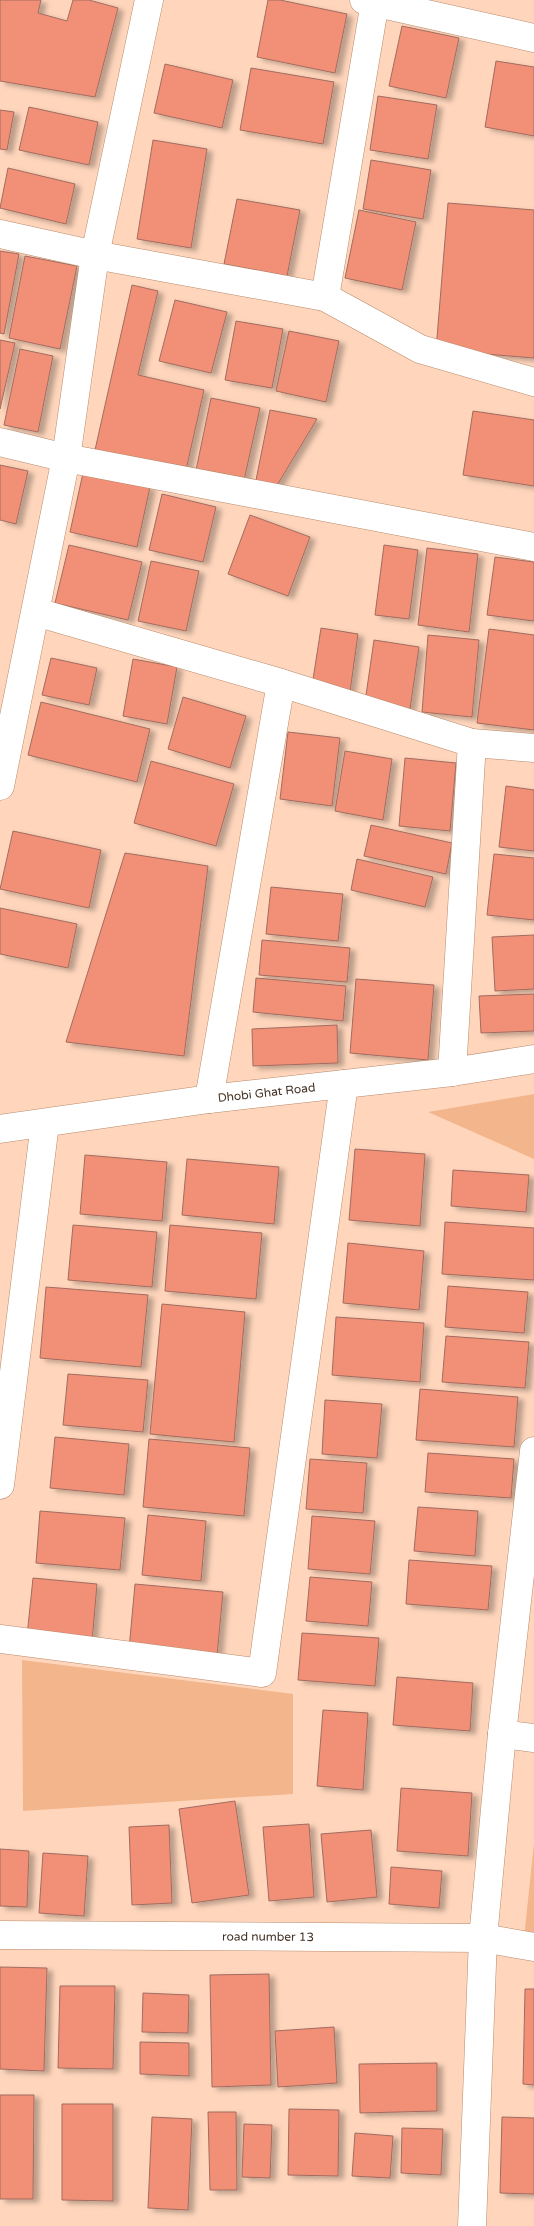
<svg xmlns="http://www.w3.org/2000/svg" width="534" height="2226" font-family="'Varela Round',sans-serif">
<style>
.green{fill:#f3b58c}
.building{fill:#f28f77;stroke:#a16c5f;filter:url(#shadow)}
.lines{fill:none;stroke-linecap:round;stroke-linejoin:round}
.street-casing{stroke:#b88a6b;stroke-width:29}
.secondary-casing{stroke:#b88a6b;stroke-width:29}
.street{stroke:#fff;stroke-width:28}
.secondary{stroke:#fff;stroke-width:28}
.labels{text-anchor:middle;stroke-width:5;stroke-linejoin:round;paint-order:stroke}
.street-label{font-size:12px;fill:#453225;stroke:#fff}
</style>
<defs>
<filter id="shadow"><feDropShadow dx="5.5" dy="3" stdDeviation="2.5" flood-color="#0004"/></filter>
</defs>
<rect width="100%" height="100%" fill="#ffd6bc"/>
<path class="green" d="M534,1094V1159L428,1112Z
M22,1660L293,1694V1794L23,1811Z
M534,1843V1939L524,1938Z"/>
<path class="building" d="M0,0H41L38,13L67,21L73,0H89L118,8L95,97L0,81Z
M268,0H280L347,14L335,73L257,57Z
M402,26L459,38L446,98L389,86Z
M496,61L534,67V136L485,127Z
M165,64L233,80L222,128L154,113Z
M251,68L334,82L323,144L240,130Z
M378,96L437,105L428,159L370,150Z
M29,107L98,122L89,165L19,150Z
M0,110L14,112L7,150L0,149Z
M153,140L207,149L191,248L137,239Z
M371,160L431,170L423,219L363,209Z
M8,168L75,184L66,224L0,208Z
M237,199L300,210L287,276L224,264Z
M448,203L534,210V358L436,350Z
M359,210L416,222L402,290L345,278Z
M0,251L19,254L4,334L0,333Z
M25,256L77,266L60,349L9,338Z
M132,285L158,291L138,375L204,390L186,470L95,450Z
M175,300L227,312L211,373L159,361Z
M236,321L283,329L272,388L225,380Z
M289,331L339,341L326,402L276,391Z
M0,340L15,343L0,409Z
M20,349L53,356L38,432L4,425Z
M211,398L260,408L243,485L195,475Z
M270,410L317,419L276,487L255,485Z
M473,411L534,420V486L463,475Z
M0,465L28,471L16,524L0,520Z
M83,473L150,487L137,547L70,532Z
M162,494L216,507L203,562L149,550Z
M250,515L310,537L288,596L228,574Z
M69,545L142,562L128,620L55,603Z
M384,545L418,550L409,619L375,615Z
M427,548L478,554L469,632L418,625Z
M495,557L534,562V621L487,615Z
M151,561L199,571L186,631L138,621Z
M321,628L358,634L350,692L312,686Z
M489,629L534,635V730L477,723Z
M428,635L479,640L472,717L422,712Z
M374,640L419,647L410,709L365,702Z
M51,658L97,668L89,705L42,695Z
M133,659L177,667L167,724L123,716Z
M183,697L246,716L230,768L168,749Z
M41,702L150,729L137,782L28,755Z
M288,732L340,738L332,806L280,799Z
M345,751L392,759L383,820L335,811Z
M405,758L456,763L450,831L399,826Z
M151,761L234,784L216,846L134,823Z
M506,786L534,790V851L499,847Z
M371,825L452,843L446,874L364,856Z
M13,831L101,850L89,908L0,889Z
M125,853L208,866L184,1056L66,1042Z
M494,854L534,858V920L487,915Z
M357,859L433,877L425,907L351,890Z
M271,887L343,894L338,941L266,934Z
M0,908L77,924L68,968L0,954Z
M534,935V989L495,991L492,937Z
M262,940L350,948L347,982L259,975Z
M256,978L346,986L343,1021L253,1012Z
M356,979L434,985L428,1060L350,1053Z
M534,994V1031L481,1033L479,996Z
M337,1025L338,1063L253,1066L252,1029Z
M355,1149L425,1154L420,1226L349,1220Z
M85,1155L167,1162L162,1221L80,1214Z
M187,1159L279,1167L274,1224L182,1215Z
M453,1170L529,1175L526,1212L451,1206Z
M445,1222L534,1228V1280L442,1274Z
M73,1225L157,1232L152,1287L68,1280Z
M170,1225L262,1233L256,1299L165,1291Z
M348,1243L424,1251L419,1310L343,1303Z
M448,1286L528,1292L524,1333L445,1327Z
M46,1287L148,1295L141,1367L40,1358Z
M162,1304L245,1312L234,1442L150,1434Z
M336,1317L424,1323L420,1382L332,1375Z
M446,1336L529,1342L525,1388L442,1382Z
M68,1374L148,1380L143,1432L63,1425Z
M420,1389L518,1397L514,1447L416,1440Z
M325,1400L382,1404L377,1458L322,1454Z
M55,1437L129,1444L124,1495L50,1488Z
M149,1439L250,1448L244,1516L143,1507Z
M428,1453L514,1459L511,1498L425,1492Z
M310,1459L367,1463L363,1513L306,1509Z
M418,1507L478,1511L475,1556L414,1551Z
M40,1511L125,1518L120,1570L36,1563Z
M148,1515L206,1521L201,1581L142,1575Z
M312,1516L375,1521L370,1574L308,1569Z
M409,1560L492,1566L488,1610L406,1604Z
M310,1577L372,1582L368,1626L306,1621Z
M33,1578L97,1584L92,1642L27,1636Z
M135,1584L223,1592L217,1656L129,1649Z
M302,1633L379,1638L375,1686L298,1680Z
M397,1677L473,1683L470,1731L393,1725Z
M323,1710L368,1713L363,1790L317,1786Z
M401,1788L472,1793L468,1856L397,1851Z
M235,1801L249,1895L192,1903L179,1809Z
M309,1824L314,1897L269,1901L263,1827Z
M169,1825L172,1903L132,1905L129,1827Z
M371,1830L377,1897L327,1902L321,1834Z
M0,1849L29,1851L27,1907L0,1906Z
M43,1853L88,1856L84,1916L39,1913Z
M391,1867L442,1871L439,1908L389,1904Z
M0,1967L47,1968L44,2071L0,2069Z
M269,1974L271,2085L212,2087L210,1975Z
M60,1986H115L113,2069L58,2068Z
M525,1989H534V2085L523,2084Z
M143,1993L189,1995L188,2033L142,2032Z
M334,2027L337,2083L278,2087L275,2031Z
M140,2042L189,2043V2076L140,2074Z
M437,2063V2111L360,2113L359,2064Z
M0,2095H34L33,2199H0Z
M62,2104H113V2201L62,2200Z
M289,2109L339,2110L338,2176L288,2175Z
M208,2112H236L237,2190H210Z
M152,2117L192,2119L188,2210L148,2208Z
M502,2117L534,2118V2194L500,2193Z
M244,2124L272,2125L270,2178L242,2177Z
M402,2128L443,2129L441,2175L401,2173Z
M355,2133L393,2136L390,2178L352,2176Z"/>
<g class="lines">
<defs>
<g id="street">
<path d="M364,0L534,38"/>
<path d="M0,234L95,255L325,297L420,349L534,382"/>
<path d="M325,297L375,2"/>
<path d="M0,442L66,458L534,547"/>
<path d="M36,612L281,683L472,743L534,748"/>
<path d="M452,1072L472,743"/>
<path d="M209,1099L281,683"/>
<path d="M0,1485L45,1123"/>
<path d="M0,1639L262,1673L344,1084"/>
<path d="M502,1734L534,1738"/>
<path id="s1" d="M0,1935L483,1938L534,1947"/>
<path d="M472,2226L483,1938L502,1734L534,1451"/>
</g>
<g id="secondary">
<path d="M0,786L66,458L95,255L149,0"/>
<path id="s2" d="M0,1129L209,1099L452,1072L534,1059"/>
</g>
</defs>
<use href="#street" class="street-casing"/>
<use href="#secondary" class="secondary-casing"/>
<use href="#street" class="street"/>
<use href="#secondary" class="secondary"/>
</g>
<g class="labels">
<g class="street-label">
<text dy="4" stroke="none"><textPath href="#s2" startOffset="269">Dhobi Ghat Road</textPath></text>
<text dy="4" stroke="none"><textPath href="#s1" startOffset="268">road number 13</textPath></text>
</g>
</g>
</svg>
